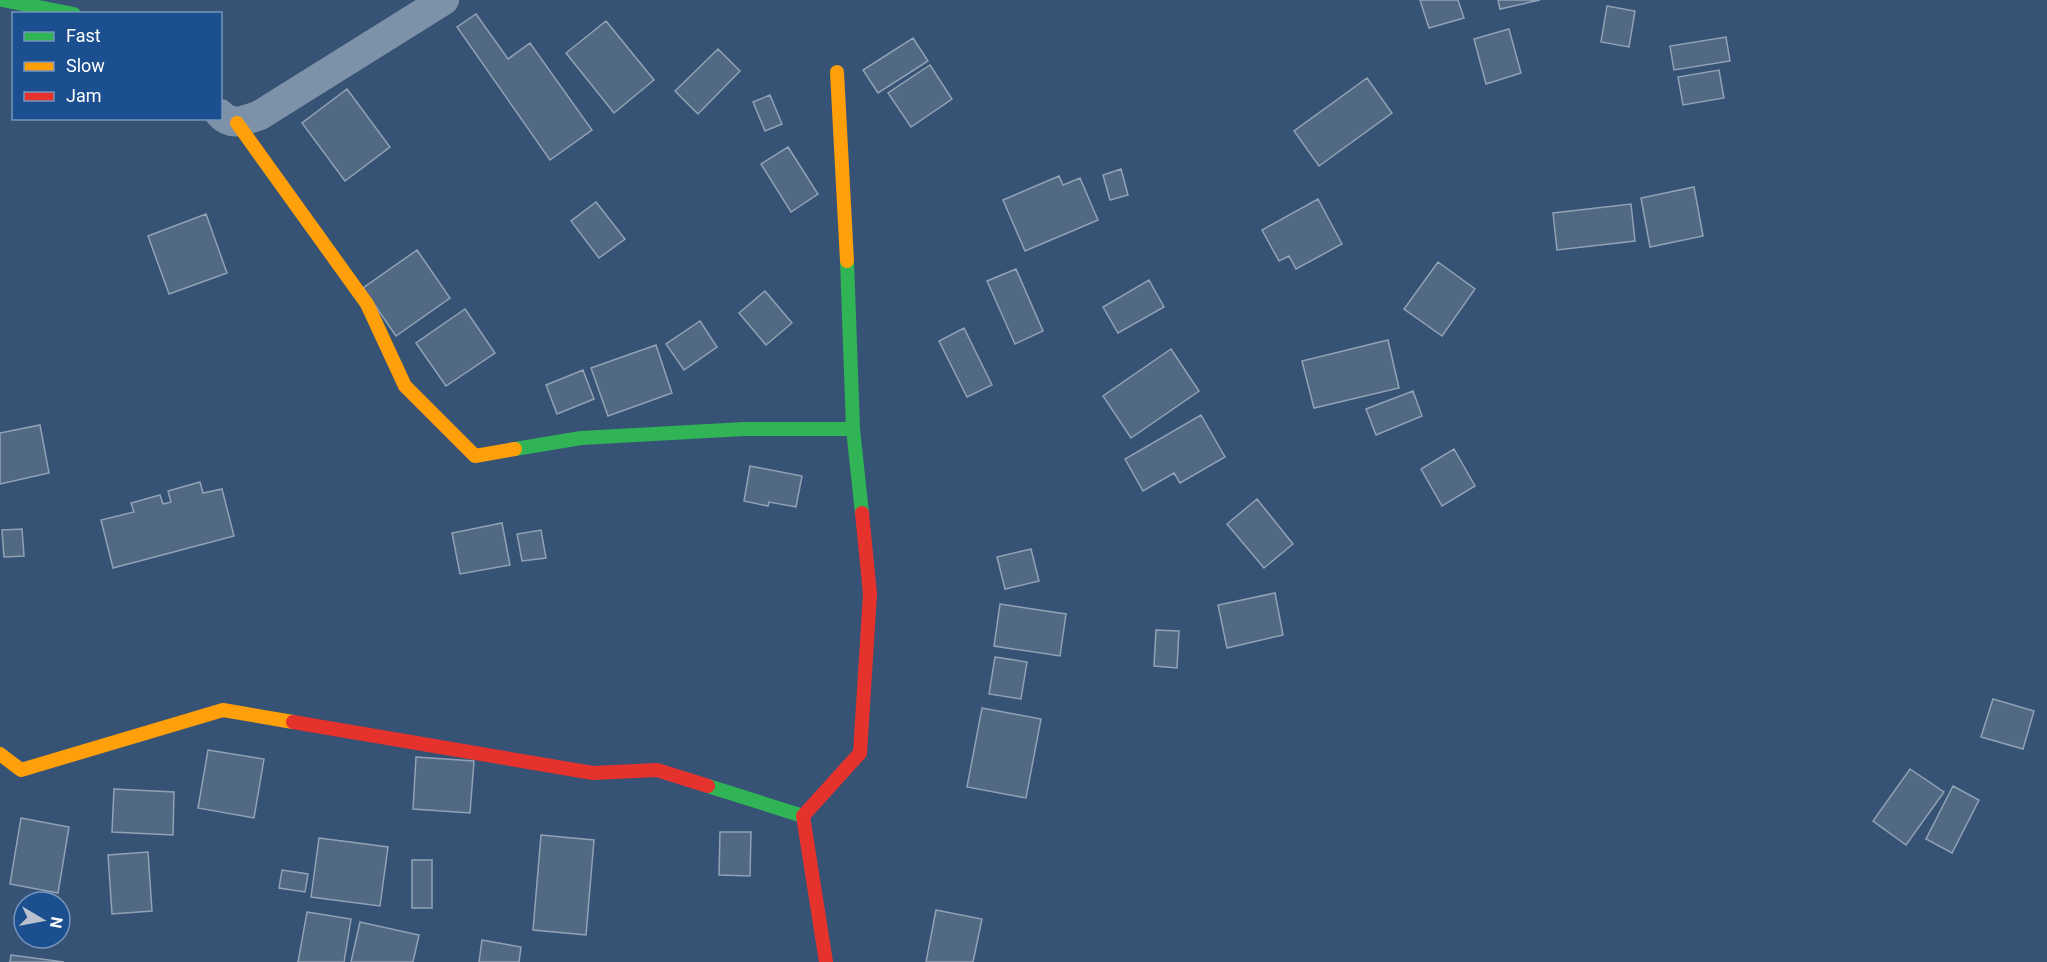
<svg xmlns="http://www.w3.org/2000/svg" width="2047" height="962" font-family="Roboto,sans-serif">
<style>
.building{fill:#526984;stroke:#92a2b6;stroke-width:1.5}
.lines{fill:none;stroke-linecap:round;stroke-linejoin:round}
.street{stroke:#7d92a8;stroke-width:30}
.fast{stroke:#30b455;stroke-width:14}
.slow{stroke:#ff9f0a;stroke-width:14}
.jam{stroke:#e5322d;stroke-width:14}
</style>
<rect width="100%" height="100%" fill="#365274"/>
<path class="building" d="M1420,0H1458L1464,18L1429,28Z
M1498,0H1540L1500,9Z
M1607,6L1635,11L1629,47L1601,42Z
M476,14L508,59L530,43L592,130L550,160L457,27Z
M606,21L654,80L614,113L566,53Z
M1509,29L1521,73L1486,84L1474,39Z
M1726,37L1730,61L1674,70L1670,46Z
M913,38L928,61L878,93L863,70Z
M718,49L740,71L698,114L675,91Z
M930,65L952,99L911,127L888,93Z
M1719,70L1724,98L1683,105L1678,77Z
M1367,78L1392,113L1319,166L1294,131Z
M347,89L390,147L345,181L302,123Z
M770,95L782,124L765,131L753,102Z
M788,147L818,194L791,212L761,164Z
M1121,169L1128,195L1110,200L1103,175Z
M1059,176L1063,185L1080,178L1098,220L1025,251L1003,200Z
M1694,187L1703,236L1650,247L1641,198Z
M1318,199L1342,244L1296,269L1289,256L1279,261L1262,230Z
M596,202L625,239L599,258L571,221Z
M1631,204L1635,241L1557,250L1553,213Z
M206,214L227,273L169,294L148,236Z
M417,250L450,298L396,336L363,288Z
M1438,262L1475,289L1442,336L1404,309Z
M1016,269L1043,331L1015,344L987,281Z
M1149,280L1164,307L1118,333L1103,307Z
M765,291L792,323L766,345L739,313Z
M465,309L495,353L446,386L416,343Z
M700,321L717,347L684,370L666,344Z
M964,328L992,385L967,397L939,341Z
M1388,340L1399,388L1314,408L1302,361Z
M656,345L672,393L608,416L591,368Z
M1171,349L1199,391L1131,438L1103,396Z
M583,370L594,399L557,414L546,385Z
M1413,391L1422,416L1376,435L1366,409Z
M1201,415L1225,457L1180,483L1174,473L1143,491L1125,459Z
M40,425L49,473L0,484V433Z
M1454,449L1475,486L1442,506L1421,469Z
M750,466L802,476L796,507L769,502L768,506L744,501Z
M200,482L203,493L222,489L234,536L113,568L101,520L134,512L131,503L160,495L163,504L171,502L168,491Z
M1257,499L1293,544L1264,568L1227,524Z
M502,523L510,565L460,574L452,533Z
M22,529L24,556L4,557L2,530Z
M541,530L546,558L522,561L517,534Z
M1031,549L1039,581L1005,589L997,557Z
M1275,593L1283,635L1227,648L1218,605Z
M1000,604L1066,614L1060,656L994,646Z
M1156,630L1179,631L1177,668L1154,666Z
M995,657L1027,662L1021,699L989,694Z
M1993,699L2034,711L2023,749L1981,737Z
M982,708L1041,719L1026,798L967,787Z
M208,750L264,759L254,818L198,808Z
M416,757L474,761L470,813L413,809Z
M1910,769L1944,792L1906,845L1873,821Z
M1953,786L1979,800L1952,853L1926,839Z
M114,789L174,792L173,835L112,832Z
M21,818L69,827L58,893L10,884Z
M720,832H751L750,876L719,875Z
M541,835L594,840L586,935L533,930Z
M319,838L388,847L380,906L311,897Z
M148,852L152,911L112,914L108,855Z
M412,860H432V908H412Z
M282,870L308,874L305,892L279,888Z
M936,910L982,919L973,962H926Z
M307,912L351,919L344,962H298Z
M360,922L419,935L413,962H351Z
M482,940L521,947L519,962H479Z
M11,955L64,962H10Z"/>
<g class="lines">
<path class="street" d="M220,114C231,127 246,120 260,115L444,0"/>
<path class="fast" d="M2,0L74,14
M847,261L853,429L862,513
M515,449L581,438L744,429H853
M708,786L803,816"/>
<path class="slow" d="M837,72L847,261
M237,123L367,304L405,386L475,456L515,449
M0,754L21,770L223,710L293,722"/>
<path class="jam" d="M293,722L593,773L657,770L708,786
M826,962L803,816L860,753L870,594L862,513"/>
</g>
<rect x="12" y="12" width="210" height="108" fill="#1b4f8f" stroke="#7695bc" stroke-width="1.5"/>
<rect x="24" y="32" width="30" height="9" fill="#30b455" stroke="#7695bc" stroke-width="1.5"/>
<text x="66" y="42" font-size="18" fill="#ffffff">Fast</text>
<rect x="24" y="62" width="30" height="9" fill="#ff9f0a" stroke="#7695bc" stroke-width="1.5"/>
<text x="66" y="72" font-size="18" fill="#ffffff">Slow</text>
<rect x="24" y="92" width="30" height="9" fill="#e5322d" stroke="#7695bc" stroke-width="1.5"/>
<text x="66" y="102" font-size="18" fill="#ffffff">Jam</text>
<g transform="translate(42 920) rotate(100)"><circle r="28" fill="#1b4f8f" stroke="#7695bc" stroke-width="1.5"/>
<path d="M0-4.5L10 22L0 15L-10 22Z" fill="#b9c2ce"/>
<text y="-9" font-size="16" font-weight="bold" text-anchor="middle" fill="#ffffff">N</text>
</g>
</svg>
